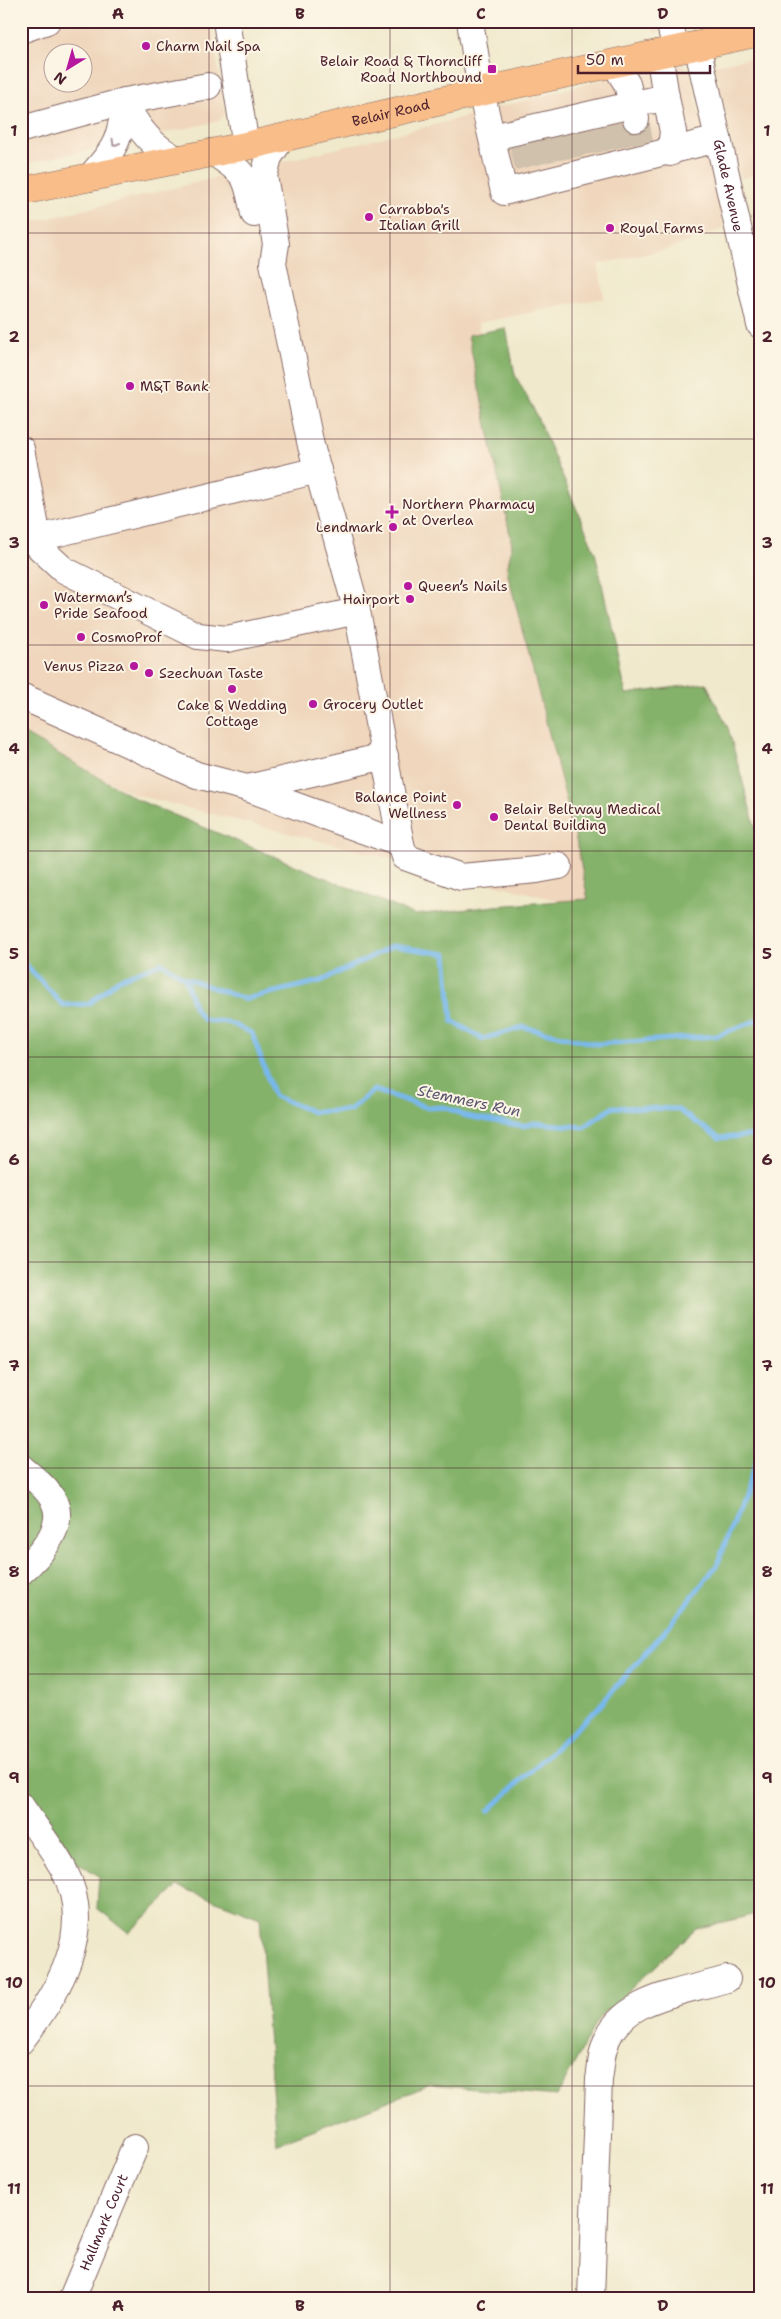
<svg xmlns="http://www.w3.org/2000/svg" width="781" height="2319" font-family="'Shantell Sans',sans-serif">
<style>
.built{fill:#efd6bc;fill-rule:evenodd}
.forest{fill:#85b26b;stroke:#68684b}
.lines{fill:none;stroke-linecap:round;stroke-linejoin:round}
.stream{stroke:#78b8ec;stroke-width:5}
.minor-tunnel{stroke:#cfc1ac;stroke-width:26;stroke-dasharray:26 13;stroke-linecap:butt}
.minor-casing{stroke:#846663;stroke-width:28}
.major-casing{stroke:#846663;stroke-width:29}
.minor{stroke:#fff;stroke-width:26}
.major{stroke:#f8bd89;stroke-width:28}
.oneway{stroke:#ae9aa0}
.grid{fill:none;stroke:#4a1f2b;stroke-width:1;stroke-opacity:0.55}
.poi-dot{fill:#b5179e;stroke:#fcf5e5;stroke-width:2}
.labels{text-anchor:middle;stroke-width:4;stroke-linejoin:round;paint-order:stroke}
.poi-label{font-size:14px;fill:#4a1f2b;stroke:#fcf5e5;text-anchor:start}
.street-label{font-size:14px;fill:#4a1f2b;stroke:#fcf5e5}
.water-label{font-size:15px;font-style:italic;fill:#5a556f;stroke:#fcf5e5}
.neatline{fill:none;stroke:#4a1f2b;stroke-width:2}
.grid-label{font-size:16px;text-anchor:middle;font-weight:bold;fill:#4a1f2b}
</style>
<rect width="100%" height="100%" fill="#fcf5e5"/>
<filter id="ink" filterUnits="userSpaceOnUse"><feTurbulence type="fractalNoise" baseFrequency=".02" numOctaves="2"/><feDisplacementMap in="SourceGraphic" scale="10" xChannelSelector="R" yChannelSelector="G"/><feConvolveMatrix kernelMatrix="1 2 1 2 8 2 1 2 1" color-interpolation-filters="sRGB"/></filter>
<filter id="wash" filterUnits="userSpaceOnUse"><feTurbulence type="fractalNoise" baseFrequency=".0096" numOctaves="4" result="noise"/><feDisplacementMap in="SourceGraphic" scale="20" xChannelSelector="R" yChannelSelector="G"/><feGaussianBlur stdDeviation="1.12" result="paint"/><feColorMatrix in="noise" values="0 0 0 0 0 0 0 0 0 0 0 0 0 0 0 0 0 1.4 0 .05"/><feComposite in="paint" operator="in"/></filter>
<g filter="url(#wash)">
<rect width="100%" height="100%" fill="#f0e9cc"/>
<path class="built" d="M21,21H211L225,114L219,121L21,165ZM52,52H82V82H52Z
M651,21H704L654,33Z
M760,56V174L740,179L715,65Z
M670,61L683,64L690,71L724,228L669,249L598,264L604,298L478,323L566,762L593,909L136,795L21,738V225L438,124Z"/>
<path class="forest" d="M506,328L515,375L534,410L595,552L626,694L706,683L728,728L758,837H760V1913L696,1929L599,2018L557,2096L430,2085L276,2144L260,1918L178,1886L129,1933L97,1908L99,1876L21,1826V732L138,800L415,915L495,906L588,899L574,830L507,571L512,544L468,335Z"/>
<g class="lines">
<path class="stream" d="M21,960L63,1005L89,1004L119,979L162,963L185,978L245,999L321,981L393,946L446,954L452,1021L483,1039L523,1027L596,1044L716,1036L760,1019
M185,978L195,1009L204,1020L227,1022L252,1033L274,1096L313,1112L350,1110L374,1090L429,1108L444,1107L466,1116L523,1126L535,1123L584,1127L613,1107L677,1109L719,1138L760,1135
M488,1811L596,1710L664,1632L717,1565L760,1452"/>
</g>
</g>
<g filter="url(#ink)">
<g class="lines">
<path class="minor-tunnel" d="M636,119L640,143
M613,124L618,148
M591,129L595,153
M567,134L571,158
M543,139L549,162
M522,143L528,167"/>
<defs>
<g id="minor">
<path d="M226,21L246,146"/>
<path d="M470,21L481,91L504,192L718,139"/>
<path d="M669,21L676,50"/>
<path d="M21,30L47,21"/>
<path id="s1" d="M697,45L760,325"/>
<path d="M659,53L666,97"/>
<path d="M614,63L627,84L636,119"/>
<path d="M125,101C136,128 153,148 179,160"/>
<path d="M21,125L22,129L125,101L208,86"/>
<path d="M493,137L666,97L673,132L670,153"/>
<path d="M213,152C249,177 245,173 254,214"/>
<path d="M89,178C116,148 120,141 125,101"/>
<path d="M21,449L40,548L64,570L198,636L227,639L357,611L311,446L273,263L276,244L264,176L269,157L282,138"/>
<path d="M22,542L318,470"/>
<path d="M357,611L401,844"/>
<path d="M21,696L197,775L247,788L385,756"/>
<path d="M247,788L401,844L405,857L461,877L537,870L559,866"/>
<path d="M21,1467C33,1478 52,1491 56,1507C63,1531 37,1558 21,1572"/>
<path d="M21,1806C35,1827 52,1848 64,1870C96,1931 58,1993 21,2041"/>
<path id="s2" d="M72,2298L135,2147"/>
<path d="M591,2298L599,2079C601,2069 601,2058 604,2048C617,1997 686,1992 727,1979"/>
</g>
<g id="major">
<path id="s3" d="M21,191L246,146L493,89L760,32"/>
</g>
</defs>
<use href="#minor" class="minor-casing"/>
<use href="#major" class="major-casing"/>
<use href="#minor" class="minor"/>
<use href="#major" class="major"/>
</g>
<defs><path id="oneway-chevron" d="M-2-3.5L2.5 0L-2 3.5" fill="none" stroke-width="1.6" stroke-linecap="round" stroke-linejoin="round" transform="scale(1.25)"/></defs>
<use class="oneway" href="#oneway-chevron" transform="translate(115 143) rotate(120)"/>
</g>
<path class="grid" d="M209,21V2298M390,21V2298M572,21V2298M21,233H760M21,439H760M21,645H760M21,851H760M21,1057H760M21,1262H760M21,1468H760M21,1674H760M21,1880H760M21,2086H760"/>
<g class="poi-dot">
<circle cx="146" cy="46" r="5"/>
<rect x="487" y="64" width="10" height="10" rx="2.5"/>
<circle cx="369" cy="217" r="5"/>
<circle cx="610" cy="228" r="5"/>
<circle cx="130" cy="386" r="5"/>
<path d="M389.5 504.5h5v5h5v5h-5v5h-5v-5h-5v-5h5z"/>
<circle cx="393" cy="527" r="5"/>
<circle cx="408" cy="586" r="5"/>
<circle cx="410" cy="599" r="5"/>
<circle cx="44" cy="605" r="5"/>
<circle cx="81" cy="637" r="5"/>
<circle cx="134" cy="666" r="5"/>
<circle cx="149" cy="673" r="5"/>
<circle cx="232" cy="689" r="5"/>
<circle cx="313" cy="704" r="5"/>
<circle cx="457" cy="805" r="5"/>
<circle cx="494" cy="817" r="5"/>
</g>
<g class="labels">
<g class="poi-label">
<text x="156" y="51">Charm Nail Spa</text>
<text x="482" y="66" text-anchor="end">Belair Road &amp; Thorncliff<tspan x="482" dy="16">Road Northbound</tspan></text>
<text x="379" y="214">Carrabba's<tspan x="379" dy="16">Italian Grill</tspan></text>
<text x="620" y="233">Royal Farms</text>
<text x="140" y="391">M&amp;T Bank</text>
<text x="402" y="509">Northern Pharmacy<tspan x="402" dy="16">at Overlea</tspan></text>
<text x="383" y="532" text-anchor="end">Lendmark</text>
<text x="418" y="591">Queen’s Nails</text>
<text x="54" y="602">Waterman’s<tspan x="54" dy="16">Pride Seafood</tspan></text>
<text x="400" y="604" text-anchor="end">Hairport</text>
<text x="91" y="642">CosmoProf</text>
<text x="124" y="671" text-anchor="end">Venus Pizza</text>
<text x="159" y="678">Szechuan Taste</text>
<text x="323" y="709">Grocery Outlet</text>
<text x="232" y="710" text-anchor="middle">Cake &amp; Wedding<tspan x="232" dy="16">Cottage</tspan></text>
<text x="447" y="802" text-anchor="end">Balance Point<tspan x="447" dy="16">Wellness</tspan></text>
<text x="504" y="814">Belair Beltway Medical<tspan x="504" dy="16">Dental Building</tspan></text>
</g>
<g class="street-label">
<text dy="5" stroke="none"><textPath href="#s3" startOffset="378">Belair Road</textPath></text>
<text dy="5" stroke="none"><textPath href="#s1" startOffset="144">Glade Avenue</textPath></text>
<text dy="5" stroke="none"><textPath href="#s2" startOffset="82">Hallmark Court</textPath></text>
</g>
<g class="water-label">
<text transform="translate(469 1101) rotate(12)" y="5">Stemmers Run</text>
</g>
</g>
<rect width="781" height="2319" fill="none" stroke="#fcf5e5" stroke-width="55"/>
<g transform="translate(68 68) rotate(217)"><circle r="24" fill="#fcf5e5" stroke="#b59f9b"/>
<path d="M0-4L9 19L0 12L-9 19Z" fill="#b5179e"/>
<text y="-8" font-size="14" font-weight="bold" text-anchor="middle" fill="#4a1f2b">N</text>
</g>
<path d="M578 65v8h132v-8" fill="none" stroke="#4a1f2b" stroke-width="2.5"/>
<text x="586" y="65" font-size="15" fill="#4a1f2b" stroke="#fcf5e5" stroke-width="4" paint-order="stroke">50 m</text>
<rect x="28" y="28" width="726" height="2264" class="neatline"/>
<g class="grid-label">
<text x="118" y="19">A</text>
<text x="300" y="19">B</text>
<text x="481" y="19">C</text>
<text x="663" y="19">D</text>
<text x="14" y="136">1</text>
<text x="767" y="136">1</text>
<text x="14" y="342">2</text>
<text x="767" y="342">2</text>
<text x="14" y="548">3</text>
<text x="767" y="548">3</text>
<text x="14" y="754">4</text>
<text x="767" y="754">4</text>
<text x="14" y="959">5</text>
<text x="767" y="959">5</text>
<text x="14" y="1165">6</text>
<text x="767" y="1165">6</text>
<text x="14" y="1371">7</text>
<text x="767" y="1371">7</text>
<text x="14" y="1577">8</text>
<text x="767" y="1577">8</text>
<text x="14" y="1783">9</text>
<text x="767" y="1783">9</text>
<text x="14" y="1988">10</text>
<text x="767" y="1988">10</text>
<text x="14" y="2194">11</text>
<text x="767" y="2194">11</text>
<text x="118" y="2311">A</text>
<text x="300" y="2311">B</text>
<text x="481" y="2311">C</text>
<text x="663" y="2311">D</text>
</g>
</svg>
